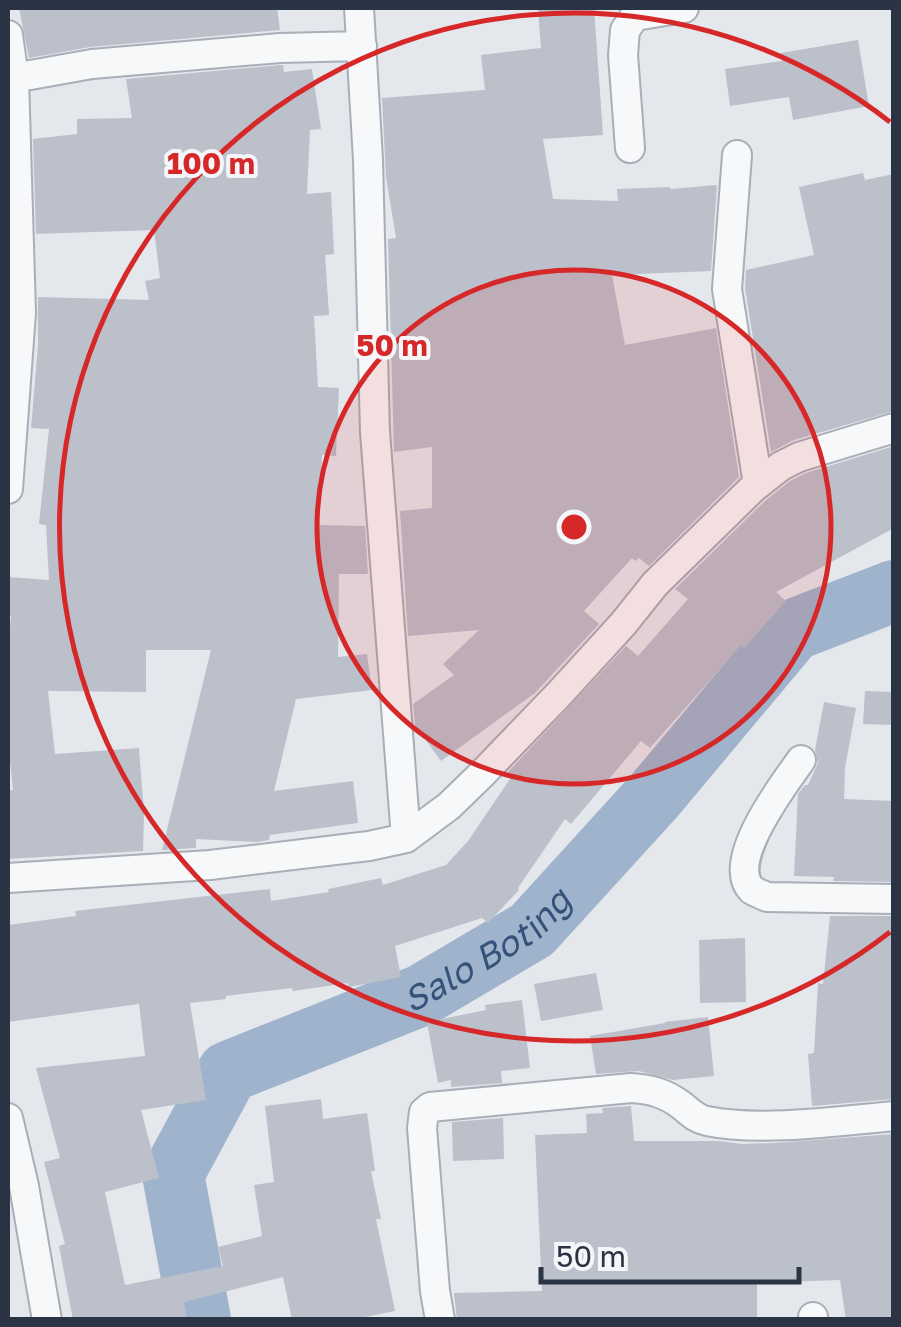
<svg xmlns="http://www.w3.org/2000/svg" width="901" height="1327" font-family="'Golos Text',sans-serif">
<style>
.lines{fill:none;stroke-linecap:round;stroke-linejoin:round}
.river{stroke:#9fb4cc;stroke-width:62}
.building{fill:#bbc0ca}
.street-casing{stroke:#a9aeb7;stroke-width:32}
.street{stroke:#f7f8fa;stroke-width:28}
.ring{fill:none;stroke:#d62828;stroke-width:5}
.labels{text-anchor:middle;stroke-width:8;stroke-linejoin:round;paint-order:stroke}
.water-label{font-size:35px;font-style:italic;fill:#34527a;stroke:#f4f6f9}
.centre{fill:#d62828;stroke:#f4f6f9;stroke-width:5}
.ring-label{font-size:30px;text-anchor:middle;font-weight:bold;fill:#d62828;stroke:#f4f6f9;stroke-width:8;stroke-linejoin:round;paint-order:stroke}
</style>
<rect width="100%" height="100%" fill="#e4e7ec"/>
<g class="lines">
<path class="river" id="s1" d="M200,1320L173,1174L228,1072L422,995L532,930L655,795L793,630L894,591"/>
</g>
<path class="building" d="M19,8H277L280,30L90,47L29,58Z
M538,8H594L603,135L543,139L553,199L618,201L617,189L670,187V189L717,185L711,271L612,275L625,345L716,328L739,477L649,566L639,558L635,561L632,558L584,611L599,624L535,693L441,761L415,725L413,704L454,675L443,664L479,630L408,636L400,511L432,508V447L394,452L388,239L396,238L386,177L382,98L485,90L481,55L541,48Z
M858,40L869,106L793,120L789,97L730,106L725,69L782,61L781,53Z
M281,65H283L284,72L312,69L321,129L310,130L307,194L331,192L334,254L325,255L329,315L314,316L318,387L339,388L336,456L322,455L319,525L365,526L368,574H339L338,657L367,654L372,690L296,699L274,791L353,781L358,823L270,835L269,840L258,842L196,839V848L162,850L211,650H146V692L48,691L55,754L139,748L144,813L143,851L8,859V790H13L8,742V650L11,616H8L9,577L49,580L46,525L39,524L49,429L31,428L38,345V297L149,300L145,281L160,278L154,230L36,234L33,139L77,134V119L132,118L126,79Z
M863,173L865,180L894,174V411L794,440L771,452L745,288L746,270L814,255L799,187Z
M894,446V528L776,592L786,601L744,648L741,645L650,748L641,741L571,824L565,819L518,888L519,890L488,923L482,918L395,946L401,977L349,987L348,983L293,991L292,988L226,996V999L190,1003L206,1100L141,1110L159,1178L105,1192L125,1285L223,1266L218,1247L262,1236L254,1185L274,1182L265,1106L321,1099L323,1119L367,1113L375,1171H371L381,1219H376L395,1311L350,1320H292L283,1277L184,1302L187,1320H73L59,1246L65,1244L44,1162L60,1158L36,1068L145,1056L139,1004L8,1022V925L76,916L75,911L270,889L271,901L329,892L328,889L381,878L383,885L446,865L468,841L512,776L508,772L626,646L638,656L688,599L675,589L765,501L790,481L806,473Z
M865,691L894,692V725L863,724Z
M824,702L856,708L845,768L844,799L894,801V882L833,881L834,877L794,876L798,794L805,785H808L818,763L815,750Z
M830,916H894V1099L812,1106L808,1054L814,1053L818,983L823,984Z
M745,938L746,1002L700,1003L699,940Z
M596,973L603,1010L541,1021L534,984Z
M522,1000L530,1068L501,1071L502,1083L451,1087V1080L438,1083L427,1022L486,1010L485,1005Z
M708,1017L714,1076L673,1080L639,1071L596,1074L590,1036L665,1023V1022Z
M631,1106L634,1141H719L742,1144L775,1143L894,1134V1320H846L840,1280L757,1283V1320H457L454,1293L542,1291L535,1135L587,1133L586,1114L603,1113L602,1108Z
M503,1118L504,1159L453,1161L452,1122Z"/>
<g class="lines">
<defs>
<path id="street" d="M359,8L368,160L375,432L406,838
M8,35L14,78L21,313L8,489
M8,79L92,64L280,48L362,46
M630,148L623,55L625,30L635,16L684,8
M737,155L727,289L758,484
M801,760C784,784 724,862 752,890C755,892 763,895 767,897L894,899
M8,878L210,865L369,846L406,838L449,806L482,774L560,693L623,624L655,584L753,488L781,466L799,457L894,428
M8,1118L24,1186L47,1320
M813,1317V1320
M440,1320L435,1291L422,1128L424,1112L430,1107L631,1088C650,1089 665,1093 681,1105C690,1112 696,1119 707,1121C759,1132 840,1121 894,1116"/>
</defs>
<use href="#street" class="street-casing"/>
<use href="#street" class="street"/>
</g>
<circle cx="574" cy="527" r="257" fill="#d62828" fill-opacity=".12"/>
<g class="ring">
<circle cx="574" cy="527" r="257"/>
<path d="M890 932A514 514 0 1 1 890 122"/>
</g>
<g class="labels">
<g class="water-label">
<text dy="12" stroke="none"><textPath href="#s1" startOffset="552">Salo Boting</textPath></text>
</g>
</g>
<circle cx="574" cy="527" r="15" class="centre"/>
<g class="ring-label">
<text x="211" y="174">100 m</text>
<text x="392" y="356">50 m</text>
</g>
<rect width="901" height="1327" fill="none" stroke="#2b3445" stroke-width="20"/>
<path d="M541 1267v15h258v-15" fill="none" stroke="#2b3445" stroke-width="5"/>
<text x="556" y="1267" font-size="30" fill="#2b3445" stroke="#f4f6f9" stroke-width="8" paint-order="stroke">50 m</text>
</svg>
